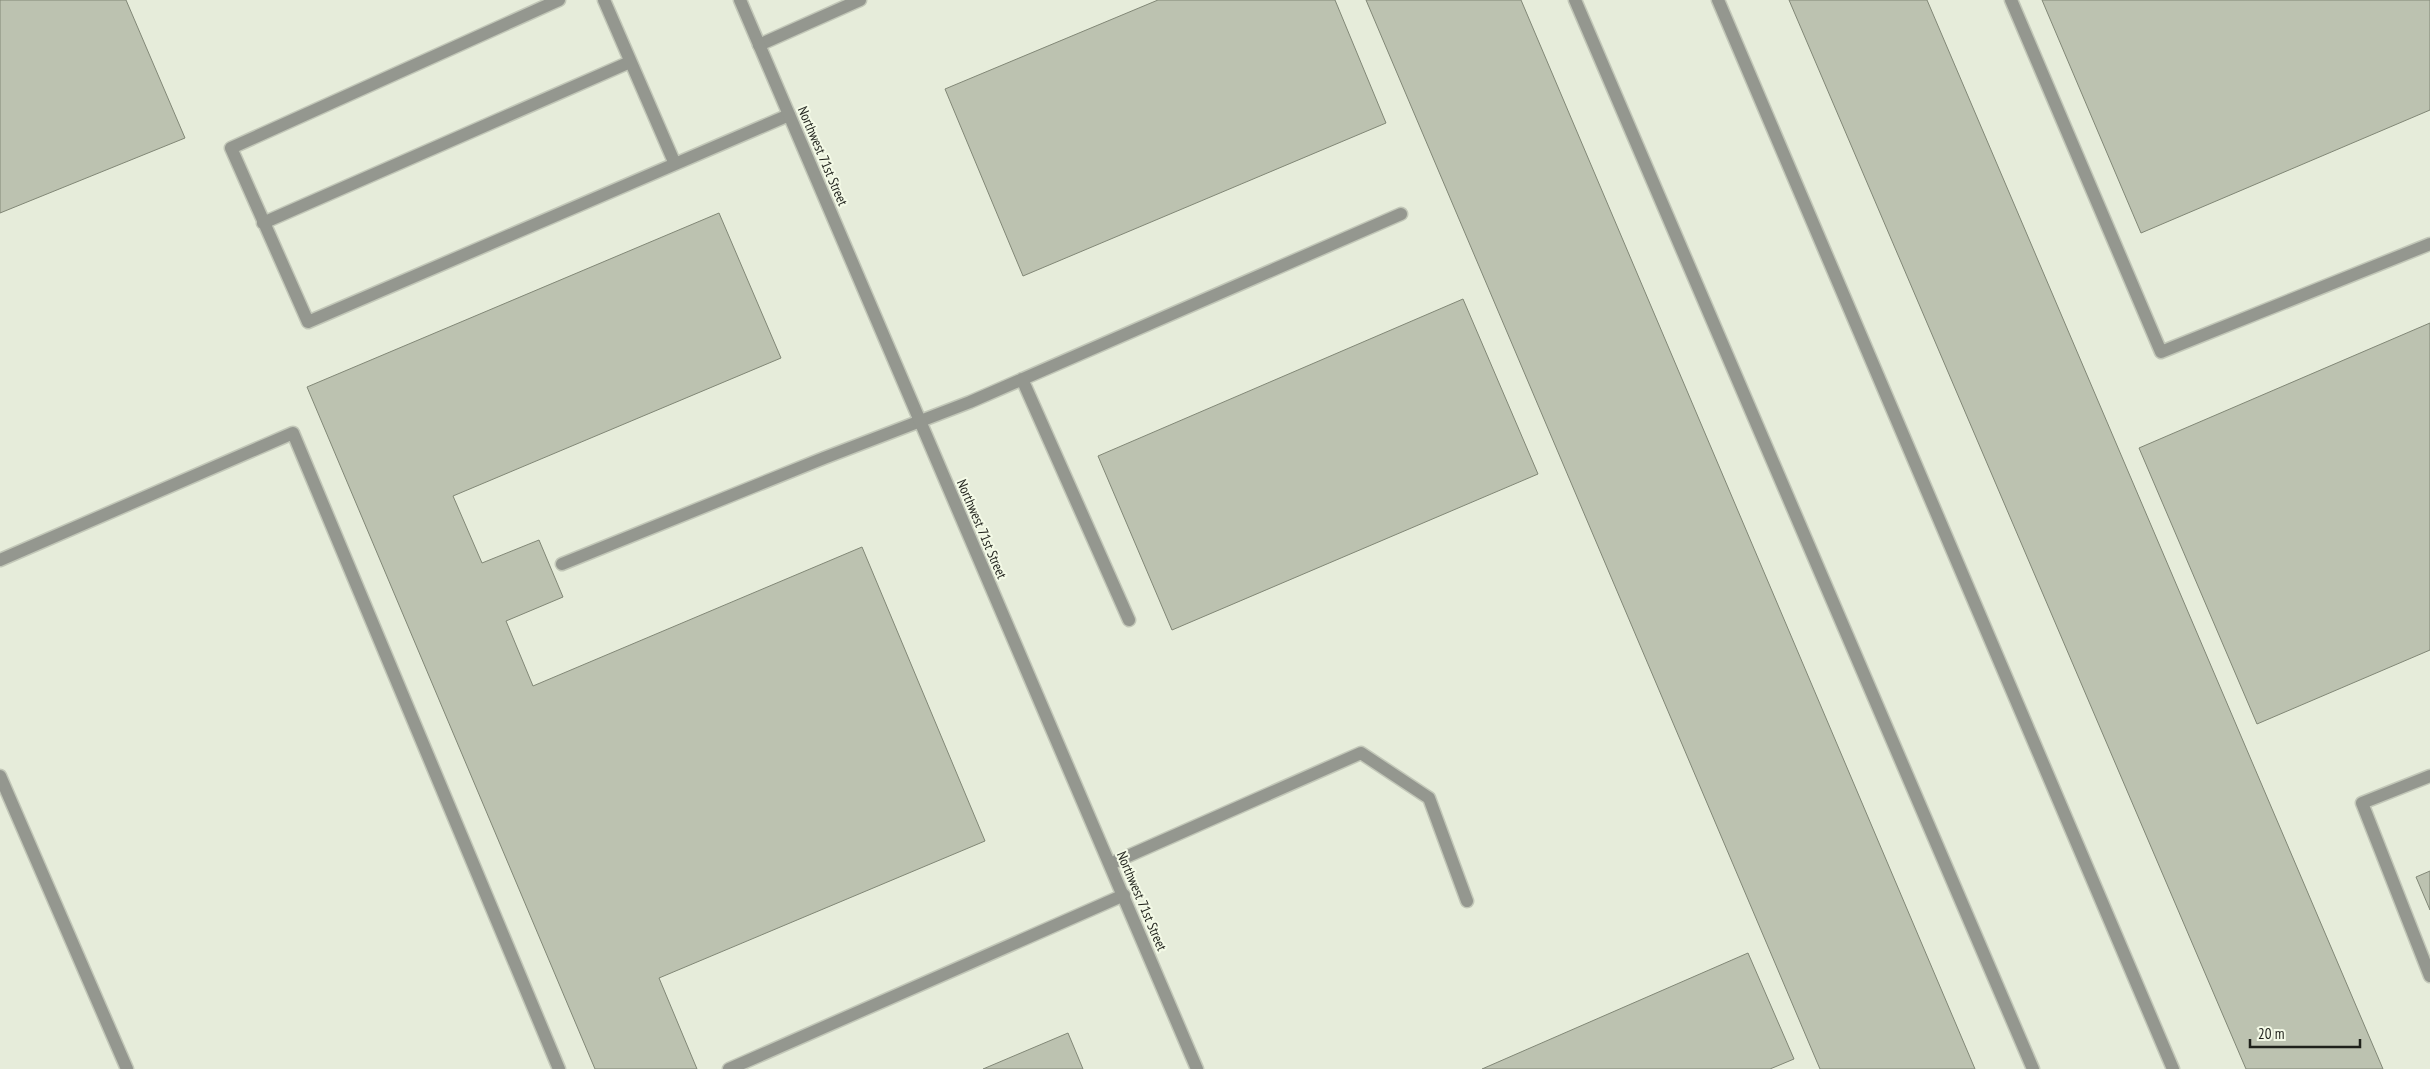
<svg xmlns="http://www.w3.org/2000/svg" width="2430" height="1069" font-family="'PT Sans Narrow',sans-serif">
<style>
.building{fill:#bcc2b0;stroke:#818776}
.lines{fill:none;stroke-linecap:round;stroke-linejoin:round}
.service-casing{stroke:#c2c7b8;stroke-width:15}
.minor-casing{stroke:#c2c7b8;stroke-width:15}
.service{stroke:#94978f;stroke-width:12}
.minor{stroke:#94978f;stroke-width:12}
.labels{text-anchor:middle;stroke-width:4;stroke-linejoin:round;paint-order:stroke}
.street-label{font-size:14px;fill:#1f211b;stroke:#f4fae7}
</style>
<rect width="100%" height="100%" fill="#e6ecda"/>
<path class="building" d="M0,0H126L185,138L0,213Z
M1158,0H1335L1386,123L1023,276L945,89Z
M1366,0H1521L1975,1069H1820Z
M1789,0H1927L2383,1069H2246Z
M2042,0H2430V110L2141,233Z
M719,213L781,358L453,496L482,563L539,540L563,597L506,621L533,686L862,547L985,841L659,978L697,1069H595L307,387Z
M1463,299L1538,474L1172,630L1098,456Z
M2430,323V650L2257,724L2139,448Z
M2430,871V910L2416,877Z
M1748,953L1794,1059L1770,1069H1482Z
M1068,1033L1083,1069H983Z"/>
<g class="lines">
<defs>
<path id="service" d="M559,0L231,148L308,322L789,115
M604,0L675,164
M1575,0L2033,1069
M1718,0L2173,1069
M2011,0L2161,352L2430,244
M759,45L860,0
M263,223L630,62
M1022,379L1129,620
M0,560L293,433L559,1069
M562,564L824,458L970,402L1401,214
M0,776L127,1069
M2430,776L2362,803L2430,976
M1110,864L1361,753L1429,798L1467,901
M729,1069L1124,895"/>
<path id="minor" d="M740,0L1197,1069"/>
</defs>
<use href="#service" class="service-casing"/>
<use href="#minor" class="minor-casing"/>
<use href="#service" class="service"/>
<use href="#minor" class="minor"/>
</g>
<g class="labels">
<g class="street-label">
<text transform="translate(823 156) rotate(67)" y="5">Northwest 71st Street</text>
<text transform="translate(982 529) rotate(67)" y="5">Northwest 71st Street</text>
<text transform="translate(1142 901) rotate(67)" y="5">Northwest 71st Street</text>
</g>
</g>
<path d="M2250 1039v8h110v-8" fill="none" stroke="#1f211b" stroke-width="2.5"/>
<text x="2258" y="1039" font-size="15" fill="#1f211b" stroke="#f4fae7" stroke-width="4" paint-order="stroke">20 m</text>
</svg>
